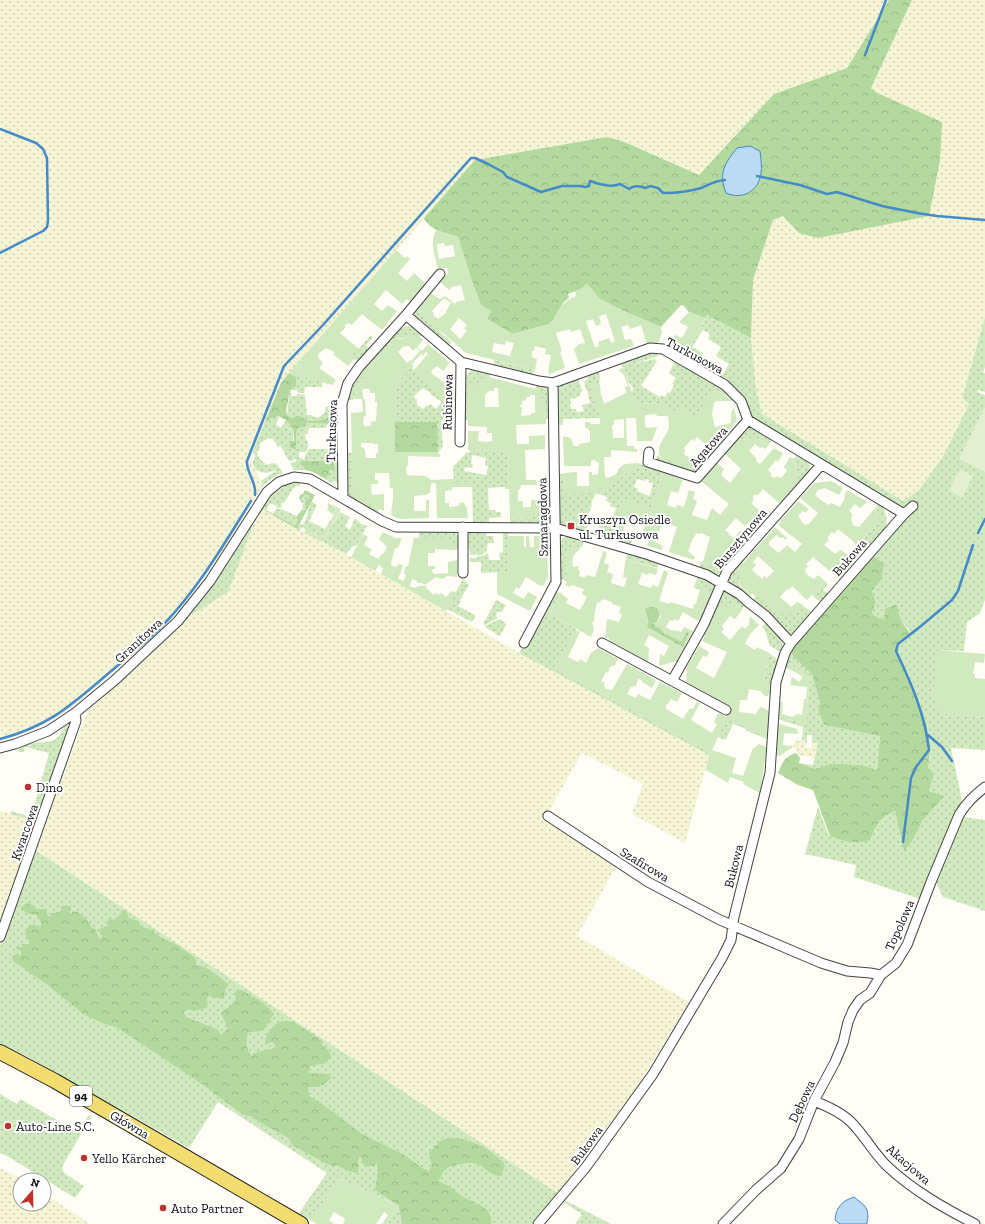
<svg xmlns="http://www.w3.org/2000/svg" width="985" height="1224" font-family="'Zilla Slab',serif">
<style>
.farmland{fill:url(#farmland-dots)}
.grass{fill:url(#grass-dots);fill-rule:evenodd}
.forest{fill:url(#forest-crowns)}
.garden{fill:#d1e9bf;fill-rule:evenodd}
.pitch{fill:#e3f1d0}
.water{fill:#bbdbf5;stroke:#458ac9}
.lines{fill:none;stroke-linecap:round;stroke-linejoin:round}
.stream{stroke:#458ac9;stroke-width:2.5}
.street-casing{stroke:#444;stroke-width:11}
.primary-casing{stroke:#222;stroke-width:16}
.street{stroke:#fff;stroke-width:9}
.primary{stroke:#f3dd70;stroke-width:14}
.poi-dot{fill:#be302c;stroke:#fff;stroke-width:1.5}
.labels{text-anchor:middle;stroke-width:4;stroke-linejoin:round;paint-order:stroke}
.shield{fill:#fff;stroke:#585858;stroke-width:1}
.shield-label{font-size:12px;font-weight:bold;fill:#111}
.street-label{font-size:13px;fill:#111;stroke:#fff}
.poi-label{font-size:13px;fill:#111;stroke:#fff;text-anchor:start}
</style>
<defs>
<pattern id="farmland-dots" width="8" height="8" patternUnits="userSpaceOnUse"><rect width="8" height="8" fill="#f5f4d5"/><path d="M2 2h.1M6 6h.1" fill="none" stroke="#d1d0b6" stroke-width="1.8" stroke-linecap="round"/></pattern>
<pattern id="grass-dots" width="8" height="8" patternUnits="userSpaceOnUse"><rect width="8" height="8" fill="#d1e9bf"/><path d="M2 2h.1M6 6h.1" fill="none" stroke="#b2c7a3" stroke-width="1.8" stroke-linecap="round"/></pattern>
<pattern id="forest-crowns" width="20" height="18" patternUnits="userSpaceOnUse"><rect width="20" height="18" fill="#b4d99e"/><path d="M2 6a3 3 0 1 1 6 0M12 15a3 3 0 1 1 6 0" fill="none" stroke="#9ab987"/></pattern>
</defs>
<rect width="100%" height="100%" fill="#fffdf5"/>
<path class="farmland" d="M0,0H889L847,68L774,94L699,175L622,141L607,137L475,160L281,383L250,458L263,486L251,503L229,542L203,578L183,604L162,629L84,697L54,719L35,729L0,741Z
M912,0H985V317L962,397L969,404L944,455L919,490L903,502L762,414L756,389L751,338L753,280L773,220L783,216L799,233L877,93L871,88Z
M260,508L351,557L521,654L709,755L685,843L632,814L643,784L582,753L545,817L617,865L577,936L689,1002L639,1084L558,1194L35,850L87,713L97,697L151,653L189,616L227,592Z
M795,739L807,741L806,747L811,748L812,742L818,743L814,758L801,755L800,758L794,746Z
M0,811L38,822L0,929Z
M0,1168L24,1180H20V1204H44V1193L90,1224H0Z"/>
<path class="grass" d="M417,307L421,310L419,312L441,330L440,332L452,342L449,346L413,315V313Z
M707,315L751,338L756,389L762,414L903,501L919,490L944,455L969,404L962,398L985,317V367L983,373H985V392L978,390L977,392L985,395V600L980,613L967,622L964,651L938,650L940,713L985,717V750L951,748L962,800L920,899L854,877L856,865L805,854L818,807L829,836L870,840C877,824 879,818 895,811L904,850L914,838L923,820L943,796L929,791L934,774L928,767C928,764 930,761 930,758C933,736 906,672 896,651L898,644L911,634L909,629L901,621L884,620L873,615L872,612L876,602L872,591L881,580L872,556L910,513L753,418L742,394L730,385L710,372L712,367L723,374L729,364L716,356L721,347L708,339L710,334L703,330L692,347L703,353L701,356L704,357L699,366L670,349L671,345L686,353Z
M408,326H412L424,333L422,336L393,339L372,365L371,368L360,381L353,400H347L350,388L359,374L397,330Z
M371,335L373,337L366,345L370,350L359,363L354,359L351,352H356Z
M650,352H658V356L634,364L654,359L657,361L641,386L660,397L662,395L665,397L668,392L670,393L674,385L672,384L676,378L669,373L675,361L722,388L735,400L731,401V398L716,390L695,416L675,412L665,403L636,404L632,393L633,388L628,381L621,363Z
M494,360L535,370L532,375L493,366Z
M411,367L453,404L455,408L443,418L441,422L443,447L438,452L436,422H394L395,387ZM423,388L427,391H428L431,393L430,394L442,402L436,409L430,404L429,406L428,405L423,409L417,405V400L413,397Z
M473,369L491,373L489,378L468,391V420L464,421L465,376Z
M598,371L600,376L599,383L590,386L600,418L563,419V425H558V389C562,381 570,380 578,378L582,391L579,397L570,399L571,404L570,405L571,409H576L577,412L584,411L582,405L590,403L587,390H586L584,381L588,380L587,375Z
M289,373L322,382V387H305L304,393H298L297,390H291V396H297V394L305,395L307,415H311L314,417H319L325,412V407L339,406L338,428L330,429L327,424L326,428H309L308,434H305L306,440L308,442V448L304,453V452H299V458L305,459V455L309,449H339V482L337,483L335,481L331,483L324,478L329,475V469L334,470L335,467L333,463L303,466L305,470H294L290,463L296,462V459H293V461H289L280,445L278,447L273,439L269,438L260,443V448L257,452L259,458L266,465L273,463L277,464L283,473L272,478L263,486L261,481L277,470C268,473 265,474 256,470L252,462L254,461L255,454L252,453L265,422H267L273,417H279L276,425L281,428L286,420L294,430L292,449L296,450V432L298,428L307,427L305,423L333,424L332,415L322,420L309,421L298,415L292,418L287,415L290,390L296,377Z
M537,383L546,386L550,391L551,419H546L545,403L535,389Z
M752,428L771,439L769,445L757,438L739,440L726,453L724,451L745,429Z
M470,450L508,451L509,489H505V487L488,488L489,510H495L496,512H501V517L489,518V523H473L472,482H454L453,467L467,452L469,453ZM472,455L486,458L485,465L488,466L486,475L464,471L465,467L472,468L473,464H471Z
M346,453H352V467L375,506L380,509L376,514L349,497L347,481Z
M658,454L661,458L694,468L707,456L708,459L694,473L657,461Z
M797,455L809,462L810,470L783,504L780,502L798,482L794,459Z
M637,463L675,475L674,477L663,473L651,508L623,499L612,535L632,541L630,546L609,539L611,532H610L608,539L596,535L602,517L612,520L616,508L610,506L611,503L606,501L607,497L596,493L591,503L592,504L588,517H590L586,532L561,526L559,524V474H564L565,494L582,493L636,467ZM637,479L645,481L646,479L649,480V482L653,483L650,495L649,496L637,491L638,489L634,487Z
M296,481L301,482L299,487L296,485L292,490L284,503H282L281,506L282,508H276L277,506L270,503L266,511L260,508C271,493 278,486 296,481Z
M304,495H308L309,498L308,499L305,506H307L305,510L302,511L297,517L299,520L295,526L273,514L276,509H281L297,516L300,511L303,509L302,506L304,502L302,496Z
M552,499L551,520L547,523H510V518L534,517L547,504L546,500Z
M311,501L317,505L309,521L325,529L334,515L327,510L329,505L334,507C335,516 333,525 327,532C324,535 322,536 321,539L314,533H310L302,527L300,530L297,529L299,525H302L305,522Z
M878,503C884,507 885,510 886,516C890,532 875,542 864,552L857,546L878,521L876,507Z
M259,510L228,592L190,616L214,584Z
M340,512L350,517L345,526L350,530L355,518L361,524L367,526L357,545L353,546L346,554L323,542Z
M503,530H508V572L481,573V562H470V558H476L488,553L489,560H500L499,553L503,552Z
M449,531C459,532 459,540 460,548L455,550L443,538H419V532Z
M472,531H486V536H493L494,543H488L486,552L478,556L476,554L470,555V549H466L467,535Z
M566,536L584,539L583,545L566,553L567,582L560,578V542L561,540Z
M744,542L746,544C738,554 728,571 715,575L700,568V562L711,566L726,564Z
M627,553L659,563L657,568L626,559Z
M848,555L857,563L841,581L832,573Z
M740,560L739,585L751,595L747,597C726,581 722,583 740,560Z
M699,576L713,583L715,589L701,622L698,621L709,595L699,581L696,580Z
M463,579L469,585L460,600L461,601L458,606L475,615V617L472,622L447,609Z
M825,581L828,584L823,590L830,595L821,603L812,595Z
M728,591L745,604L742,610L735,604L717,608L714,618L704,637L701,636L722,593Z
M555,592L561,593L549,614L576,629L555,668L711,753L706,770L705,771L709,755L519,653Z
M755,595L777,614L799,608L803,606L813,613L795,634H790L753,602Z
M496,600L506,605L502,612H497L496,616L498,618L485,625L483,624Z
M500,619L505,623L506,625L500,636L486,628L485,626Z
M766,623C774,631 786,640 781,652L770,646L765,630L762,627Z
M790,650L793,656L812,674L820,702L818,710L824,725L880,736L877,770L862,765L845,764H829L815,769L799,763L813,765L818,743L812,742V735H807V741L802,740L803,727L780,720L778,717L805,723L810,679L787,661Z
M769,653L779,661L772,694L770,693L764,679Z
M726,717L768,738L767,739L747,731L746,729L733,724L726,739L725,740L718,737Z
M66,725L71,728L38,822L10,814L11,811L31,817L49,753L25,747L24,752H18V749C28,737 47,748 59,736C62,733 63,728 66,725Z
M963,817L985,820V911L943,897L936,882Z
M35,850L562,1196L538,1224H386L399,1206L338,1178L312,1221L299,1213L327,1173L218,1102L189,1148L24,1055L0,1044V946Z
M0,1094L17,1104L20,1099L78,1132L89,1115L92,1116L64,1163L62,1168L64,1173L84,1186L75,1198L9,1157L0,1153Z
M564,1200L609,1223L611,1224H575L582,1214L563,1202Z"/>
<path class="forest" d="M889,0H912L871,88L877,93L942,122L940,160L929,216L818,238L799,233L783,216L773,220L753,280L751,338L707,315L705,318L689,312L684,306L681,305L661,327L623,311L600,299L587,284L581,289L568,294L569,298L564,302L550,324L512,334L487,319L491,311L481,305L471,279L458,237C446,233 429,230 424,218L475,160L607,137L622,141L699,175L774,94L847,68Z
M289,373L296,377V386L290,390L286,411L287,415L292,418L298,415L309,421L322,420L333,415V424L306,423V427L298,428L296,432V450L289,447L291,441H294V430L286,420L278,416L274,418L273,417L267,422H265L281,383Z
M394,422H437L438,452L395,453Z
M301,461H334L333,463L335,467L334,470H329V475L324,478L313,472L305,470L303,466L300,464Z
M305,490L315,495L297,529L266,511V510L295,526L298,520L297,517L302,511L305,510L307,506L305,505L306,500L309,498L308,495H304L302,499L304,502L303,503L301,502L299,497L301,494H303Z
M872,556L884,564L881,580L872,591L876,602L872,612L873,615L884,620L885,609L896,604L901,621L911,634L898,644L896,651C911,682 937,731 928,767L934,774L929,791L944,796L923,820L914,838L904,851L895,811C879,818 877,824 870,840C856,845 843,841 830,836L813,790L798,785L778,773C782,763 785,756 796,753L800,758L799,763L815,769L829,764H845L862,765L877,770L880,736L824,725L818,710L820,702L812,674L793,656L790,650Z
M651,606L657,608L660,614L656,626L660,628L664,633L681,641L687,631L689,632L684,648L646,627C650,619 647,616 644,609Z
M30,903L37,909H45L48,916L52,917L51,914L61,911V906H71L69,912L71,914L74,911C80,912 89,921 92,928L95,929L98,936L101,939L102,936L99,932L101,928L107,926L109,917L113,920L120,915L122,910L126,911L129,918L139,921L141,927L150,929L160,937L177,945L196,958V965C208,965 219,978 229,984L225,990L224,999L208,996L207,1001L208,1007L195,1011L186,1009L184,1012L186,1017L218,1030L221,1035L228,1028L221,1013L236,1001L235,994L237,990H242L251,996L261,1001L269,1008L274,1014C269,1019 268,1029 260,1031C256,1032 252,1031 248,1033C245,1042 246,1050 252,1056C260,1048 267,1052 275,1047V1044L271,1042L265,1045C265,1037 268,1033 272,1028C290,1009 305,1033 322,1040V1045L329,1051L331,1056L326,1063L310,1066L308,1073L328,1074L331,1078C323,1086 319,1088 308,1087L309,1096L318,1101L345,1121L362,1134L404,1155L428,1172L432,1166L429,1153C434,1148 438,1141 445,1139C464,1134 494,1150 505,1165L501,1176C490,1176 488,1169 479,1165C473,1162 468,1163 461,1164C448,1165 443,1169 439,1181C442,1183 447,1185 450,1187C455,1189 459,1194 463,1197C474,1203 494,1207 491,1224H402L399,1206L375,1190L378,1171L377,1163L372,1166L365,1167L360,1156L358,1158V1173L347,1171L337,1165L332,1166L325,1163L292,1145L289,1138L264,1125L252,1117L242,1114L199,1082L118,1028L105,1024L83,1014L49,986L13,961L12,956L16,954L21,956V952L15,947H23L21,944H29L30,942C24,934 24,934 29,925L34,924L38,928L41,926V923L36,914H29L21,909V907L25,904Z"/>
<path class="garden" d="M436,230L458,237L471,279L481,305L491,311L487,319L512,334L550,324C558,312 562,301 576,296L575,291L581,289L587,284L600,299L623,311L661,327L662,332L659,342L654,345L646,342L641,325L630,329L628,325L621,327L625,340L631,339L634,346L579,364L574,349L579,344L585,343L580,329L571,332L570,329L556,333L562,351L560,352L565,368L550,374L548,373L551,355L545,354L546,349L535,346L534,351H532V357L537,359L535,370L466,353L419,312L421,310L417,307L430,293L440,299L445,296L455,304L456,302L465,300L461,285L452,287L449,290L440,282L448,273L447,268H438L437,265C434,253 430,241 436,230ZM444,243L445,246L453,245L455,256L439,259L437,248V244ZM444,298L451,303L446,311V313L438,319L433,315L434,314L432,311ZM606,314L615,341L611,343L609,338L598,342L599,346L595,348L586,321L593,319L596,326L601,324L599,316ZM459,318L467,325L464,328L467,331L460,339L450,329ZM506,341L514,343L510,356L492,352L494,343L505,345Z
M396,250L405,258L407,256L410,259L398,273L407,281L414,273L426,284L411,302L407,299L402,304L386,290L374,304L382,311L388,305L397,311L382,330L362,314L352,325L349,323L345,325V328L340,333L359,349L356,352H351L356,357L348,366L334,355V352L326,348L318,354V357L323,363L319,368L336,380L332,385L289,373Z
M689,312L705,318L686,353L671,345L675,335L682,338L688,327L679,322Z
M418,335L423,340L417,347L422,351L428,344L450,363L443,371L437,366L433,369L431,373L446,384L450,378L453,381L455,401L453,404L414,370L428,354L426,352L423,356L421,354L412,364L414,366L412,368H411L395,387V452H438L441,456L438,457L408,456V465L406,468L407,475L426,476L431,480L454,479V482H472V487H452V490L445,491V503H449V507L459,506V503L463,502L467,508L468,518H437L436,483H431L430,493L426,495L414,496V511H426V500H429V518L399,519L391,515L393,499V488H390L389,473H375V480H378V484H372L371,486L372,495L384,494V511L375,506L373,507L355,497L350,472L352,467L351,413L363,412L362,399H353L360,381L371,368L372,365L393,339H402ZM409,346L413,351L416,348L420,351L411,361L410,360L407,363L398,352L403,347ZM363,389H370V393H375V402H377L376,421L371,422V426H364L363,423L364,416H366L365,399H363V393H362ZM361,443H373V444H378V453H376V458H366L365,450L364,449V448L361,447Z
M623,368L636,404L665,403L675,412L682,405L695,416L716,390L731,399V401H717L714,403L712,414L715,427L731,423V413L734,407L737,421L712,450L697,437L694,441L692,439L684,448L685,450L684,454L692,460L702,449L708,454L699,464L692,469L665,460C649,451 669,435 669,426C669,423 668,419 668,416H657L656,414L645,415V426L647,428L657,427L652,441H637L636,418H626L627,446H634V449H637V452L611,450V457H604L605,477L607,478C614,476 617,475 619,468L625,464L637,463L636,467L602,493L565,494L564,473L577,472V486H589V472H592V475L598,474L599,463L594,460L591,461V466H564L563,436L571,438L574,446H579V444L590,442V431L585,427V422H590V424H600V419L590,386L599,383L601,390L600,391L604,404L626,393L625,387L628,386L624,375L618,370ZM624,419V438H613L612,425H614V420Z
M485,376L535,389L545,403L546,424L516,425L517,444H529V436L545,435V449L525,450L526,480H536L537,485H521L520,489L518,490V501H523V507H531V500H546L547,504L534,517L510,518L508,451L468,450V431H479L478,441L487,442L492,441V433H487V427L468,426V391ZM494,388H498L499,407H485V395L489,391H494ZM530,395H535V413H531V415L521,416L522,408L520,406L522,404V401L526,400V397H530Z
M757,438L769,445L765,449L762,447L760,448L755,444L749,451L757,459L756,461L760,464L774,448L783,453L778,462L776,460L768,470L771,473V476L775,478L777,476L781,478L787,471L784,467L790,457L794,459L798,482L779,503L763,489L758,495H755L753,496L754,500L751,503L761,512L763,509L766,511L768,510L771,512L751,534L748,530L749,526L747,524L745,526L736,518L725,530L729,533L728,534L734,538L740,531L748,538L726,564L711,566L700,562H703L710,537L701,533L700,534L696,533L695,536L693,538L688,551L695,557L694,560L669,552L677,527L668,523L664,522L662,527L660,528L655,542L663,546L662,550L647,546L650,537L642,534L645,525L628,519H626L623,530L634,534L632,541L612,535L611,533L623,499L651,508L663,473L683,480L678,493L671,491L667,505L676,508L677,505L684,507L689,490L695,492L693,499L697,501L692,515L707,520L712,508L720,515L729,504L701,481L717,463L724,469L721,475L730,483L741,469L725,454L738,440Z
M831,481L843,488L839,495L825,488L818,490L815,495L822,501L829,505L831,503L840,507L845,498L844,496L847,490L868,502L860,508L855,504L849,511L852,514L851,520L854,526L859,527L876,507L878,521L860,542L858,540L856,546L853,541L838,529L834,534L832,532L827,538L829,540L824,545L835,554L841,550L848,555L832,573L813,557L806,564L808,566L805,570L806,574L814,579L818,575L825,581L807,600L792,586L789,590L787,589L780,597L791,607L797,602L804,605L794,614H777L752,593L751,595L740,585L736,566L741,561L743,563L775,527L787,538L786,540L782,537L780,538L777,535L769,542V545L779,553L787,545L795,552L802,544L778,525L781,522L780,521L798,501L809,509L805,513L803,511L798,516L801,520V521L805,525L807,524L808,525L818,513L800,498L814,483ZM758,556L774,571L767,578L764,576L762,579L752,570L756,565L753,562Z
M328,503L341,509L323,542L304,533L306,529L310,533L312,532L321,539C328,528 337,523 334,507L329,505L328,507Z
M383,532L395,538H402L398,548H395L391,563L392,566L396,567L399,564L403,565L401,572L398,578L403,581L406,575L404,574L405,567L408,566L414,538H443L454,548L455,550L435,549V553H428V566H435V569H433L432,571L434,574L448,573V562L457,560V577L447,576L443,579L436,577L425,585L422,583H418L417,581L412,579L410,586L415,588L418,586H427L426,588L434,595L436,593L439,595L441,593L446,597L452,591L456,592L446,611L381,574L383,568L379,565L375,571L351,557L363,534L368,537L364,545L372,550L369,554L378,559L382,554L384,553L387,547L379,539Z
M508,536H524V547H526V536H529L530,547H534V536H543L547,540L548,577L543,586L539,585L526,577L519,589L516,587L513,593L524,599L528,592L537,597L530,611L497,594V572H508Z
M583,545C576,554 571,554 573,567L579,566L578,570L580,571L579,576L585,578L586,575L595,577L603,551L607,553L604,563L609,565L607,572L613,574L611,583L624,587L627,578L623,577C625,570 624,565 626,559L658,569L656,575L649,573L648,575L642,573L638,584L651,588L652,585L658,587L664,570L668,572L659,601L670,604L671,602L693,609L694,604H696L700,590L694,588L696,580L699,581L709,595L698,621L683,612L678,621L674,619L673,621L670,620L666,627C672,632 675,629 681,632L684,627L693,631L685,646L684,644L689,632L687,631L681,641C675,639 670,635 664,633L660,628L653,624V623L658,621L661,616L657,608L651,606L644,609C647,617 650,619 647,627L684,648L677,661L659,666L660,654L664,656L669,646L649,635L644,645L649,648L648,662L609,640V638H605L607,619L619,622L622,614L619,613L621,607L612,604V602L602,599L600,603L597,602L595,611L594,621L592,622L594,629L591,637L549,614L561,593L568,599L566,603L580,610L587,597L582,594L584,589L572,585L569,587L565,585L567,582L566,553Z
M735,604L742,610L735,619L730,616L722,626L724,629L721,632L730,640L742,626L745,629L749,625L750,616L759,625L750,634L745,644L755,650L757,647L769,653L764,679L771,686L770,693L768,696H765L760,691L749,689L747,700H740L739,712L755,714V716L758,710L761,707L769,711L768,738L727,718L712,750L736,758L732,773L743,776L753,748H754L759,744L767,747L760,793L743,784L744,782L730,777L728,783L706,770L711,753L555,668L575,630L580,632L568,657L578,662L580,659L586,663L591,653L598,648L618,659L615,665L610,667L608,673L606,672L601,681L605,683L604,685L606,689L612,690L627,664L656,680L652,688L642,682V680L638,679L636,686L631,687L627,694L636,698L638,694L650,700L660,682L682,693L677,702L671,699L668,704L666,705V709L683,719L690,708L693,709L697,701L700,703L691,720L712,733L717,724L714,722L718,713L726,717L732,707L686,682L687,667L699,646L709,652L707,657L703,656L696,668L714,678L727,652L702,641L714,618L716,608Z
M938,650L985,654L984,663L975,662L973,674H975V678L985,679V717L940,713L933,694Z
M787,661L810,679L805,723L778,717V706L781,702H783L782,714L792,717L797,714L802,715L804,699H806L807,687L790,685L792,677L799,682L803,677L795,672L786,668Z
M780,724L797,729L798,734L784,733L783,745L794,746L780,756L775,755L777,725Z
M338,1178L399,1206L386,1224H382L388,1215L384,1212L376,1224H343L345,1220L344,1218L334,1212L329,1220L334,1224H317L312,1221Z"/>
<path class="pitch" d="M985,407V472L959,459Z
M960,469L973,476L962,498L949,490Z"/>
<path class="water" d="M750,146L760,151C761,159 762,167 761,174C758,192 742,200 726,193C718,173 725,163 737,148Z
M854,1197C865,1206 870,1207 867,1223V1224H840L835,1220C836,1207 842,1201 854,1197Z"/>
<g class="lines">
<path class="stream" d="M865,55L886,0
M0,129L36,143L43,149L47,158L48,221L47,227L43,231L0,253
M757,176L800,185L827,194L837,192L882,206L917,213L937,216L985,220
M255,495C257,482 246,473 247,461L284,366L323,325L471,158H475L488,164L503,172L507,177L541,192L562,186H581L585,187L589,186L590,181C599,184 611,188 620,184L629,189C634,185 640,186 646,188L650,186L658,188L663,193C676,193 688,192 701,188C708,185 717,180 725,180
M978,533L985,519
M928,735L942,747L952,761
M0,739C46,727 68,708 103,678C123,661 144,644 163,625C198,589 224,544 251,501
M903,842L911,778L916,767L929,750C925,714 911,683 896,651L898,644L921,626L952,600L958,591L973,545"/>
<defs>
<path id="street" d="M406,315L440,274
M460,442L461,362
M649,452L648,462L697,478L748,420
M343,498L342,404L348,383L359,367L406,315L461,362L539,381L553,383L650,348L663,349L725,385L741,401L748,420L904,514
M463,527V573
M524,643L556,582L553,383
M602,643L726,710
M672,681L704,624L727,571L821,465
M0,748L15,744L48,731L75,713L115,680L178,621L210,581L267,492L279,482L294,477L310,479L382,521L396,527L555,528L587,537L646,554L707,575L739,594L748,602L766,616L791,643
M548,816L648,882L720,920L821,963L847,971L870,973L881,975
M0,937L76,721L75,713
M814,1101C827,1106 841,1112 851,1122C865,1136 874,1154 888,1167C914,1191 944,1208 975,1224
M538,1224L586,1167L653,1074L722,958L731,940L734,917L770,773L776,682L785,653L791,643L904,514L913,506
M723,1224L756,1190L781,1168L799,1139L814,1101L835,1062L843,1043L848,1022L853,1010L860,1000L870,993L881,975L896,963L907,945L931,882L959,815C966,803 974,796 985,787"/>
<path id="primary" d="M0,1052L55,1081L301,1224"/>
</defs>
<use href="#street" class="street-casing"/>
<use href="#primary" class="primary-casing"/>
<use href="#street" class="street"/>
<use href="#primary" class="primary"/>
</g>
<g class="poi-dot">
<rect x="567" y="522" width="8" height="8" rx="2"/>
<circle cx="28" cy="787" r="4"/>
<circle cx="8" cy="1126" r="4"/>
<circle cx="84" cy="1158" r="4"/>
<circle cx="163" cy="1208" r="4"/>
</g>
<g class="labels">
<rect class="shield" x="70" y="1086" width="22" height="20" rx="3"/>
<g class="shield-label">
<text x="81" y="1100">94</text>
</g>
<g class="street-label">
<text transform="translate(695 355) rotate(28)" y="5">Turkusowa</text>
<text transform="translate(447 402) rotate(-89)" y="5">Rubinowa</text>
<text transform="translate(331 431) rotate(-88)" y="5">Turkusowa</text>
<text transform="translate(708 446) rotate(-48)" y="5">Agatowa</text>
<text transform="translate(542 517) rotate(-91)" y="5">Szmaragdowa</text>
<text transform="translate(740 538) rotate(-50)" y="5">Bursztynowa</text>
<text transform="translate(849 557) rotate(-49)" y="5">Bukowa</text>
<text transform="translate(138 640) rotate(-43)" y="5">Granitowa</text>
<text transform="translate(24 832) rotate(-71)" y="5">Kwarcowa</text>
<text transform="translate(645 864) rotate(31)" y="5">Szafirowa</text>
<text transform="translate(733 866) rotate(-76)" y="5">Bukowa</text>
<text transform="translate(899 925) rotate(-66)" y="5">Topolowa</text>
<text transform="translate(801 1101) rotate(-65)" y="5">Dębowa</text>
<text transform="translate(130 1124) rotate(30)" y="5">Główna</text>
<text transform="translate(586 1145) rotate(-54)" y="5">Bukowa</text>
<text transform="translate(909 1164) rotate(41)" y="5">Akacjowa</text>
</g>
<g class="poi-label">
<text x="579" y="524">Kruszyn Osiedle<tspan x="579" dy="15">ul. Turkusowa</tspan></text>
<text x="36" y="792">Dino</text>
<text x="16" y="1131">Auto-Line S.C.</text>
<text x="92" y="1163">Yello Kärcher</text>
<text x="171" y="1213">Auto Partner</text>
</g>
</g>
<g transform="translate(32 1192) rotate(20)"><circle r="19" fill="#ffffff" stroke="#a0a0a0"/>
<path d="M0-3L7 15L0 10L-7 15Z" fill="#be302c"/>
<text y="-6" font-size="11" font-weight="bold" text-anchor="middle" fill="#111111">N</text>
</g>
</svg>
